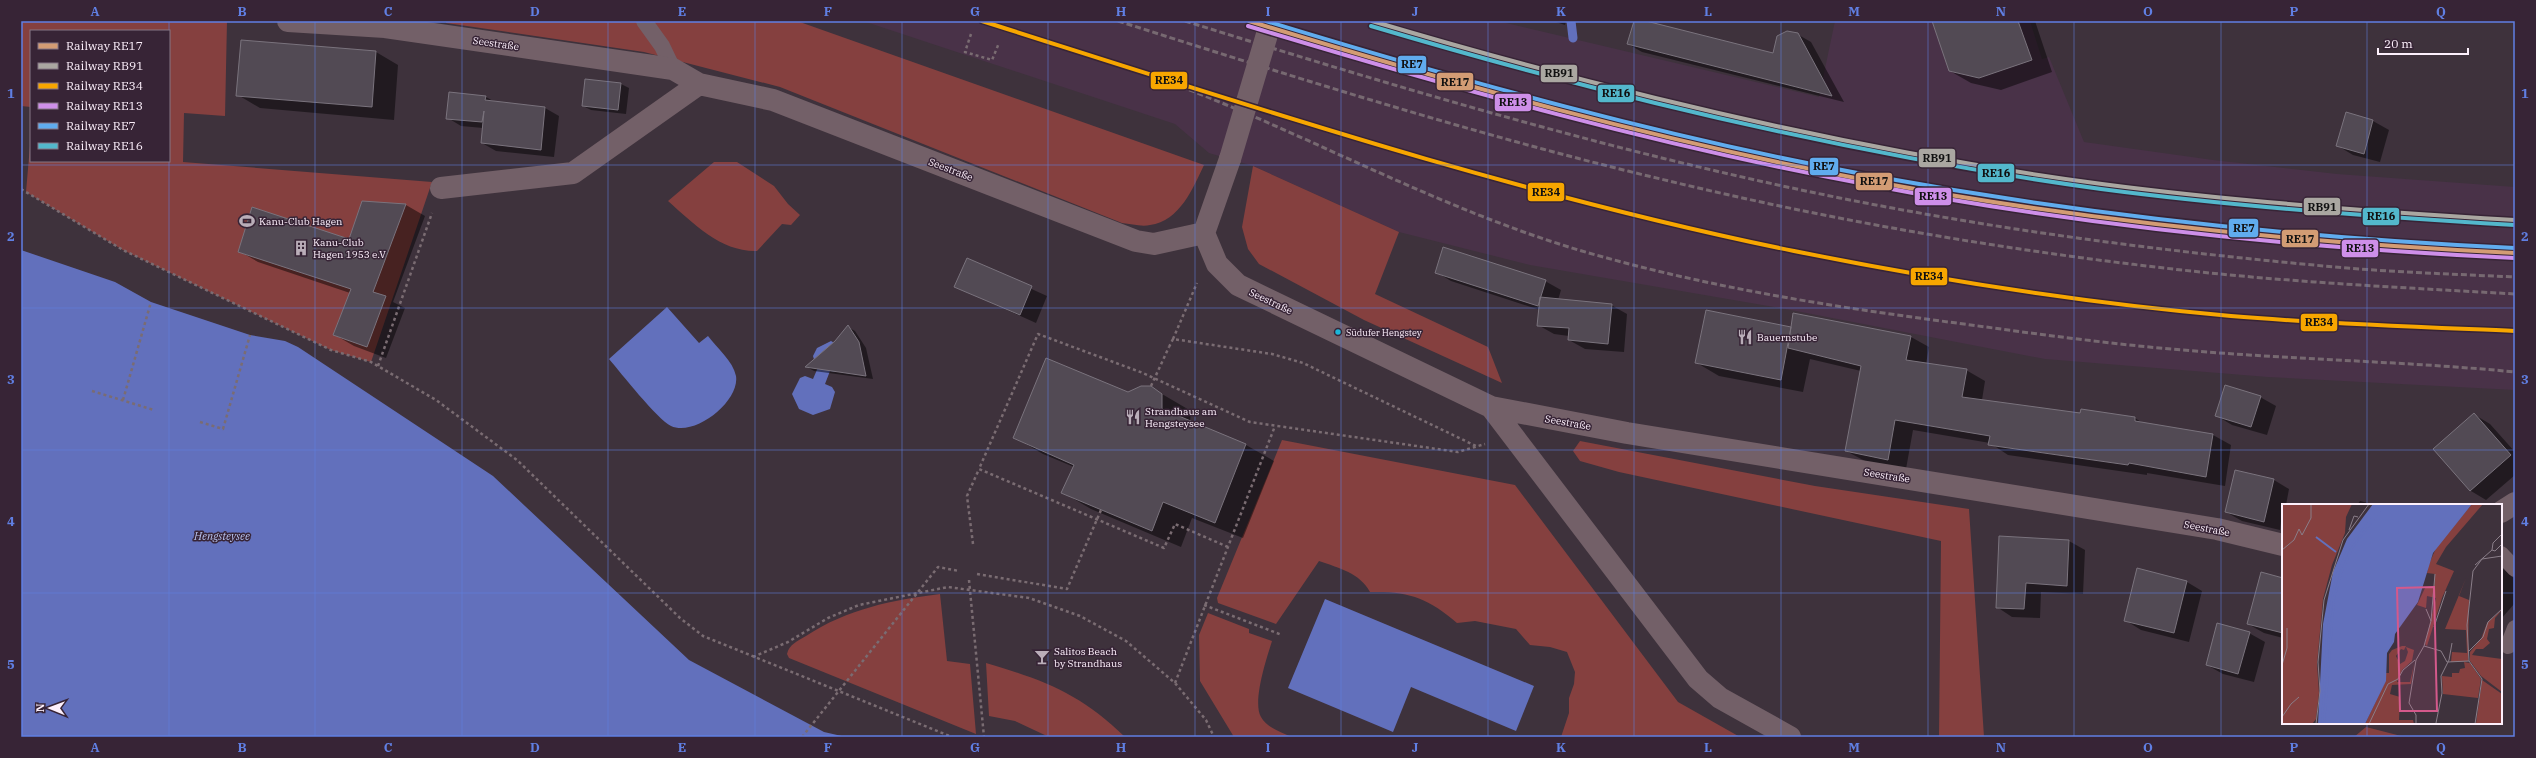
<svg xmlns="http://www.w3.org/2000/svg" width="2536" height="758" font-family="'IBM Plex Serif',serif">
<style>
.built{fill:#493248}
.green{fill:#85403f}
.water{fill:#6270bc}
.shadow{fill:#0007}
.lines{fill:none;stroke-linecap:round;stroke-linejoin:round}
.stream{stroke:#6270bc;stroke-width:9}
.building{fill:#524a54;stroke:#7a737d}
.path{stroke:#7a6c72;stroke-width:2.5;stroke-dasharray:3 3;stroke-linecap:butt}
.service{stroke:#736068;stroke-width:16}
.minor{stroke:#736068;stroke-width:22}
.rail{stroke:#776971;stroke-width:3;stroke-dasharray:6 3;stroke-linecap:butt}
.path-bridge{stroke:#7a6c72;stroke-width:2.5;stroke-dasharray:3 3;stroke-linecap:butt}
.minor-bridge{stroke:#736068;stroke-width:22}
.rail-1-casing{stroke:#372436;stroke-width:7}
.rail-2-casing{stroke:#372436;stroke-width:7}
.rail-3-casing{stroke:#372436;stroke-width:7}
.rail-4-casing{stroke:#372436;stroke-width:7}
.rail-5-casing{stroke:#372436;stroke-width:7}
.rail-6-casing{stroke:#372436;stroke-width:7}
.rail-1{stroke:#d39c74;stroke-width:4}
.rail-2{stroke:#aaa7a1;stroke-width:4}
.rail-3{stroke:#f7a600;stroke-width:4}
.rail-4{stroke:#ce8fe9;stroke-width:4}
.rail-5{stroke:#60acee;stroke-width:4}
.rail-6{stroke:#53b8cc;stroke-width:4}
.grid{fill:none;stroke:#607fe3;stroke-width:1;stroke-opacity:0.55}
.bus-dot{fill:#1ab6d8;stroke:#372436;stroke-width:1.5}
.labels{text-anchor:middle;stroke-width:3;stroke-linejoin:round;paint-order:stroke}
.bus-label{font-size:9px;fill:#fdf0fc;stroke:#372436;text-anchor:start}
.street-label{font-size:10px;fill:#fdf0fc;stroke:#372436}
.poi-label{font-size:10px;fill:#fdf0fc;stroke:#372436;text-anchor:start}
.water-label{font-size:11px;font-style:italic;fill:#b8c3ef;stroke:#372436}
.inset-river{fill:none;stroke:#6270bc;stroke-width:2}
.inset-road{fill:none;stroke:#8a7e89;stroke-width:1}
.view{fill:#d4598b;fill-opacity:0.15;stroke:#d4598b;stroke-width:2}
.inset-edge{fill:none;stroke:#fdf0fc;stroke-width:2}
.line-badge{stroke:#372436;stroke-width:1.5}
.pale-badge-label{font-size:11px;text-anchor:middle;font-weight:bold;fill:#111}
.neatline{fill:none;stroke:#607fe3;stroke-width:1.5}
.grid-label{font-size:13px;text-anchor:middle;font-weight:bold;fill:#607fe3}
</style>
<rect width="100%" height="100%" fill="#3e323c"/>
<path class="built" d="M863,21H1498L1819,97L1835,21H2030L2042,59L2049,57L2084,142L2213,160L2337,174L2515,187V390L2268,377L2045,359L1791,310L1530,265L1399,232L1253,166L1209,153L1175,124Z"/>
<path class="green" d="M21,21H227L225,116L184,113L183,162L432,182L371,362L331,350L123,250L26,192L31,134V161H169V31H31V107L21,106Z
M446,21H797L1204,165C1193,188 1180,221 1150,225C1142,227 1131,224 1122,223L780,87L644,52L446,23Z
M714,162H737L774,186L788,204L800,215L791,225L782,224L757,251C721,252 694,224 668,201Z
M1253,166L1399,232L1375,294L1488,347L1502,383L1364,320L1259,264L1248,249L1242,227Z
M1282,440L1515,485L1678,702L1740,737H1561L1569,713V698L1574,684L1575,672L1567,652L1550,647L1530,645L1516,629L1475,621L1457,623C1428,598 1409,591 1370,592C1360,573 1339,568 1319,561L1276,624L1218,603L1217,598Z
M1580,441L1815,486L1969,509L1984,737H1939L1941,541L1619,472L1580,461L1573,451Z
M940,594L947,661L970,664L976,734L789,658L787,654C789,644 798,641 806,636C847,609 892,600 940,594Z
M1208,613L1249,629V633L1272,641C1267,657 1252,702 1261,717C1267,728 1281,732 1292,737H1234L1200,681L1199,635Z
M986,663C1044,680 1081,694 1125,737H1049L1015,721L989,716Z
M2366,727L2405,737H2354Z"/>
<path class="water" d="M21,250L115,282L151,302L250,335L285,341L298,347L493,476L689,660L824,732L846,737H21Z
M667,307L699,343L708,336C717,348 733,361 736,376C740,401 695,437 671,426C657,419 621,373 609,359Z
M831,341L841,347L840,369L835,372L830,371L825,384L832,387L835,392L830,409L813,415L799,409L792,394L800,378L805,376L813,379L819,365L815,363L813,356L817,348Z
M1325,599L1534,686L1516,731L1411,687L1393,732L1288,688Z"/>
<path class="shadow" d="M1553,21H1566L1565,25Z
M1635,21L1773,54L1797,34L1811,42L1844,102L1642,52L1628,44Z
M1933,21H2035L2052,72L2001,90L1971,83L1950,71Z
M376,52L398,65L394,120L260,108L238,95Z
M621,84L629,88L626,114L591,110L583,106Z
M486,97L495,102L545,108L559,116L554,157L496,151L482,143L483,128L461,126L448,118Z
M2347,113L2373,121L2389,130L2380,162L2353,155L2338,146Z
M406,205L425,216L393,302L405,308L386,358L354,346L335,335L350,293L258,262L239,251L350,240Z
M967,260L1047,296L1036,323L956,287Z
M1436,272L1545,281L1561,290L1558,300L1611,305L1627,314L1624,352L1585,349L1569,340V336L1554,334L1538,325L1540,310L1451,281Z
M1794,314L1911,337L1929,347L1926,364L1966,370L1985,381L1982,400L2081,414L2135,418L2144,424L2213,435L2231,445L2225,486L2147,473V475L2008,455L1990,443L1913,430L1906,469L1865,461L1846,451L1861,371L1810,359L1803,392L1719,376L1697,363L1792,329Z
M848,327L855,331L866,348L873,379L814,371L807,367L835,342Z
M1150,387L1191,411L1190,422L1246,445L1274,461L1243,538L1192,518L1181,547L1091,509L1062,492L1074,467L1043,454L1014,437Z
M2260,397L2276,406L2267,435L2232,425L2217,416Z
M2475,415L2490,424L2515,452V475L2486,500L2471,491L2435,449Z
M2274,480L2289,489L2286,505H2283L2280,530L2242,521L2226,512Z
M2360,501L2376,505H2357Z
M2000,537L2069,541L2085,550L2083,594L2041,592L2040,618L2012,617L1997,607Z
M2501,567L2515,579V603L2501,619Z
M2283,579V638L2264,633L2248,624Z
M2187,582L2202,591L2189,642L2141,630L2125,620Z
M2249,633L2265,642L2254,682L2223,674L2207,665Z"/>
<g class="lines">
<path class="stream" d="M1571,21L1573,38"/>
</g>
<path class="building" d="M1634,21H1646L1773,53L1777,36L1787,31L1798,33L1832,96L1627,44Z
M1932,21H2018L2032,60L1979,78L1949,71Z
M241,40L376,51L372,107L236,96Z
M585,79L621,83L618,110L582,106Z
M449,92L486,96L485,100L545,107L541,150L481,143L484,111L482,122L446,119Z
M2346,112L2373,120L2364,154L2336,146Z
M362,201L406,204L373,292L386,296L367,347L333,335L351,289L238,252L252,207L349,239Z
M1443,247L1546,280L1538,306L1435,273Z
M967,258L1032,286L1020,315L954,287Z
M1540,297L1612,304L1608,344L1568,340L1569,328L1537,326Z
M1706,310L1791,327L1781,380L1695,363Z
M1793,313L1911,336L1906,360L1967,369L1962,397L2080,413L2081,409L2135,417V421L2213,434L2206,477L2129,463L2128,465L1988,445L1990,436L1895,420L1888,460L1845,451L1861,366L1788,348Z
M848,325L859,342L866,376L805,367L835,341Z
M1046,358L1128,392L1141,386H1151L1162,394V409L1246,444L1215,523L1163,502L1152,531L1061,493L1074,465L1013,438Z
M2225,385L2261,396L2251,427L2215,416Z
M2474,413L2511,455L2470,491L2433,449Z
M2235,470L2274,479L2264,522L2225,512Z
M1999,536L2069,540L2067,586L2026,583L2024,609L1996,608Z
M2137,568L2187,581L2174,633L2124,621Z
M2261,572L2283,578V633L2247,624Z
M2217,623L2250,632L2238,674L2206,665Z"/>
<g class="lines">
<path class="path" d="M971,34L965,52L992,60L999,43
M21,189L123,250L331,350L371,362L436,400L517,460L680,618L703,636L952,737
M1173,339L1197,283
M1169,347L1173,339L1272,354L1303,363L1476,446
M378,366L432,213
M92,391L154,410
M123,400L151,302
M200,422L223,429L250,335
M973,544L967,496L979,469
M1228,547L1175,524L1164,548L979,469L1038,334L1143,373L1250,422L1458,452L1485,444
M969,580L984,737
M1204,605L1282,635
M753,657L788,642L828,618L859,605L903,596L948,587L1029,598L1080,616L1126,641L1175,683L1206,720L1214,737
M1175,683L1275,426"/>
<path class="service" d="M644,21L662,46L673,69
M2501,554L2515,569
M2508,646L2515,628"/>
<path class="minor" d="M288,21L385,27L673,69L699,84
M1230,159L1204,233L1217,264L1238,285L1491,407L1627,433L2217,529L2283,545
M441,188L573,173L699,84L773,100L1136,241L1154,244L1204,233
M1491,407L1698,679L1720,698L1790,737
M2501,512L2515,503"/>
<path class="rail" d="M1118,21C1300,79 1483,137 1669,181C1843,223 2022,253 2200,272C2305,283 2410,288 2515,294
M1185,21C1431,98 1677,171 1931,215C2061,238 2193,254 2324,266C2387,272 2451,274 2515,277
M1130,68C1289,122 1434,210 1596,255C1717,289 1840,308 1964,324C2044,335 2125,346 2207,352C2309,360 2413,362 2515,372"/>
<path class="path-bridge" d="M1151,386L1169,347
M977,574L1067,589L1101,510
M802,737L938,567L959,571"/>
<path class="minor-bridge" d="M1230,159L1271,21"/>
<defs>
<path id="rail-1" d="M1249,21C1454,84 1660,141 1871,181C2084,221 2299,243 2515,253"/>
<path id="rail-2" d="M1372,21C1611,92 1854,151 2102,184C2239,202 2377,212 2515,220"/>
<path id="rail-3" d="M982,21C1250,106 1518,195 1794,251C1938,280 2085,303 2231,316C2326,324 2420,327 2515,331"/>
<path id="rail-4" d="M1248,26C1453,88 1659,146 1870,185C2083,226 2298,248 2515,258"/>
<path id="rail-5" d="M1266,21C1466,82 1668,138 1873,176C2086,215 2300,238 2515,248"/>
<path id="rail-6" d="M1371,26C1610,97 1853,155 2101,189C2238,207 2376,217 2515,225"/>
</defs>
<use href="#rail-1" class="rail-1-casing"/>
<use href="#rail-2" class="rail-2-casing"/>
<use href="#rail-3" class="rail-3-casing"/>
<use href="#rail-4" class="rail-4-casing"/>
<use href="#rail-5" class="rail-5-casing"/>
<use href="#rail-6" class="rail-6-casing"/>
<use href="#rail-1" class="rail-1"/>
<use href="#rail-2" class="rail-2"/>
<use href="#rail-3" class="rail-3"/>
<use href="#rail-4" class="rail-4"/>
<use href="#rail-5" class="rail-5"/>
<use href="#rail-6" class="rail-6"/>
</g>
<path class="grid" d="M169,21V31M315,21V737M462,21V737M608,21V737M755,21V737M902,21V737M1048,21V737M1195,21V737M1341,21V737M1488,21V737M1634,21V737M1781,21V737M1928,21V737M2074,21V737M2221,21V737M2367,21V505M169,161V737M21,165H2515M21,308H2515M21,450H2515M21,593H2283M2501,593H2515M2367,723V737"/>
<defs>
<symbol id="stadium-bare" viewBox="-9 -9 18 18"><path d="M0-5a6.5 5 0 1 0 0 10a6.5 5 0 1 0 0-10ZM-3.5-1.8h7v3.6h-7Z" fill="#baaeb9" stroke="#372436" stroke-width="2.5" paint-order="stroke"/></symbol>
<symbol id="building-bare" viewBox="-9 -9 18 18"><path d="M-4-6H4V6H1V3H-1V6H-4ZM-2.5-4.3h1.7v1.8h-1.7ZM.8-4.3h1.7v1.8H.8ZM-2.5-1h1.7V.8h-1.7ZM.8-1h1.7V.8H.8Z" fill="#baaeb9" stroke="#372436" stroke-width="2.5" paint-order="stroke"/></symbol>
<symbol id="restaurant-bare" viewBox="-9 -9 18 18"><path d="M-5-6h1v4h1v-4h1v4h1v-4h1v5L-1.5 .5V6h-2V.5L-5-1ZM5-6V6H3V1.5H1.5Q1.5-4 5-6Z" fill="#baaeb9" stroke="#372436" stroke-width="2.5" paint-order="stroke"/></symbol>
<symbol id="bar-bare" viewBox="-9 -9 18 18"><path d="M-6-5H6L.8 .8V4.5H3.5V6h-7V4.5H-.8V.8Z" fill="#baaeb9" stroke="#372436" stroke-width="2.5" paint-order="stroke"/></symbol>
</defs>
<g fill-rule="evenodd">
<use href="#stadium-bare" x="236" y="210" width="22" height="22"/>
<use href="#building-bare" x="290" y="237" width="22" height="22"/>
<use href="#restaurant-bare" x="1734" y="326" width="22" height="22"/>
<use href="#restaurant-bare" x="1122" y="406" width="22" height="22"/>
<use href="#bar-bare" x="1031" y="646" width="22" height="22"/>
</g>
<circle class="bus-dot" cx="1338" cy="332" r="3.5"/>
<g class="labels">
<g class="bus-label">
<text x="1346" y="336">Südufer Hengstey</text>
</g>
<g class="street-label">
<text transform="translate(496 43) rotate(8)" y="4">Seestraße</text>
<text transform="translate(951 169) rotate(21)" y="4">Seestraße</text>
<text transform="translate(1271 301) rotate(25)" y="4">Seestraße</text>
<text transform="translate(1568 422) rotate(10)" y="4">Seestraße</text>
<text transform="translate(1887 475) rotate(9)" y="4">Seestraße</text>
<text transform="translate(2207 528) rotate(11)" y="4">Seestraße</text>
</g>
<g class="poi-label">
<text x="259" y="225">Kanu-Club Hagen</text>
<text x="313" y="246">Kanu-Club<tspan x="313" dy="12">Hagen 1953 e.V</tspan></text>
<text x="1757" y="341">Bauernstube</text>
<text x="1145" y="415">Strandhaus am<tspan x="1145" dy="12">Hengsteysee</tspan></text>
<text x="1054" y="655">Salitos Beach<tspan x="1054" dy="12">by Strandhaus</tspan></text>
</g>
<g class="water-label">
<text x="222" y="540">Hengsteysee</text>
</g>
</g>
<g transform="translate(2282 504)">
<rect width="220" height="220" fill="#3e323c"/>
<path d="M0,0H70L64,13L63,29L50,61L41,95L35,160L37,189L34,215L30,220H0ZM190,0H201L164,43L154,60L172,67L160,94L145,142L143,140L154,94L145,92L144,104L135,101L143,84L152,83L153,70L145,69L146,62L155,42ZM184,74L177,92L187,96L186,157L169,158L170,148L185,149L184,126L163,125ZM220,106L213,114L212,124L207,125L205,135L208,139L201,145H194L190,151L220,155V188L199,172L188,157V148L199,135L205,119ZM120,142H124L122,146L119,145L114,152L118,160L123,157L126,148L124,143L132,146L130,157L120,166L115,178H128L132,160L129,180L110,181L108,190L118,193L117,216H131L132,220H83L103,178L104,169H107V150L110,146ZM182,158L188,159L199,175L196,194L161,190L160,172L170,173V169H177L178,165L183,164ZM200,176L220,190V220H194Z" fill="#85403f"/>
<path d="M91,0H190L151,49L136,98L113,130L112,138L105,149L104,177L83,220H36L41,120L51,68L65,35Z" fill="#6270bc"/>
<path class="inset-river" d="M34,33L54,48M40,220L45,134L50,95L56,68L67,44L101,0M42,220L52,95L59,69L70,44L103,0"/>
<path class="inset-road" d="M67,26L72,12L76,13M0,46L12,36L17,25L20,31L29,14V0M210,46L213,47L220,40M193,61L210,46L211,39L220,30M149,117L153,70M152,123L164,87M142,142L159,147L165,158M187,147L201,133L206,118L220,105M165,158L187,157M0,161L5,144V124M0,213L9,200L17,193M154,219L160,189L159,172L167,156L170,139M34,220L38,187L36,158L42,96L61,36L87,0M87,220L106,180L116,175L121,166L133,156M134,220V211L127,199L134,156L142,142L149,117L144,105M148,220H188M193,220L200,175L187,157L185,121L191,67L200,55L220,52"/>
<path class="view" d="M152,83L155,207H118L115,84Z"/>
<rect width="220" height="220" class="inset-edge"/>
</g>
<g class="line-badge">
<rect x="1397" y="55" width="30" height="19" rx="4" fill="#60acee"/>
<rect x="1540" y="64" width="38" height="19" rx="4" fill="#aaa7a1"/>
<rect x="1150" y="71" width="38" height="19" rx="4" fill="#f7a600"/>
<rect x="1436" y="72" width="38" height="19" rx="4" fill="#d39c74"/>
<rect x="1597" y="84" width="38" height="19" rx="4" fill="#53b8cc"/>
<rect x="1494" y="93" width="38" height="19" rx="4" fill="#ce8fe9"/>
<rect x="1918" y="148" width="38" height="20" rx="4" fill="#aaa7a1"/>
<rect x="1809" y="157" width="30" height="19" rx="4" fill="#60acee"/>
<rect x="1977" y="163" width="38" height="20" rx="4" fill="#53b8cc"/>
<rect x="1855" y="172" width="38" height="19" rx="4" fill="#d39c74"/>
<rect x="1527" y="182" width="38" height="20" rx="4" fill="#f7a600"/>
<rect x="1914" y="187" width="38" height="19" rx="4" fill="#ce8fe9"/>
<rect x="2303" y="197" width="38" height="19" rx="4" fill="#aaa7a1"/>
<rect x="2362" y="207" width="38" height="19" rx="4" fill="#53b8cc"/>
<rect x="2228" y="218" width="31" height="20" rx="4" fill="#60acee"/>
<rect x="2281" y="229" width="38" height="19" rx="4" fill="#d39c74"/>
<rect x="2341" y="239" width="38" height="19" rx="4" fill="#ce8fe9"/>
<rect x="1910" y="267" width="38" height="19" rx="4" fill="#f7a600"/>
<rect x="2300" y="313" width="38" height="19" rx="4" fill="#f7a600"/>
</g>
<g class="pale-badge-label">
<text x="1412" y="68">RE7</text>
<text x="1559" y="77">RB91</text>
<text x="1169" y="84">RE34</text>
<text x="1455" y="86">RE17</text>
<text x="1616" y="97">RE16</text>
<text x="1513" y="106">RE13</text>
<text x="1937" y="162">RB91</text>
<text x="1824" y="170">RE7</text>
<text x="1996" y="177">RE16</text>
<text x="1874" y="185">RE17</text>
<text x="1546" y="196">RE34</text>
<text x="1933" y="200">RE13</text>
<text x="2322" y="211">RB91</text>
<text x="2381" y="220">RE16</text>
<text x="2244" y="232">RE7</text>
<text x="2300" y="243">RE17</text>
<text x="2360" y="252">RE13</text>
<text x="1929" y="280">RE34</text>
<text x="2319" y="326">RE34</text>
</g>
<rect width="2536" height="758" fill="none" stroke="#372436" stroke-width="44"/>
<rect x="30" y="30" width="140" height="132" fill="#372436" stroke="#867685"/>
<rect x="38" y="43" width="20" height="6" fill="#d39c74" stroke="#867685"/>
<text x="66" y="50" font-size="12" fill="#fdf0fc">Railway RE17</text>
<rect x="38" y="63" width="20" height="6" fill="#aaa7a1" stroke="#867685"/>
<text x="66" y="70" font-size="12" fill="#fdf0fc">Railway RB91</text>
<rect x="38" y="83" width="20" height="6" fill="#f7a600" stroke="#867685"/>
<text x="66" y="90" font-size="12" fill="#fdf0fc">Railway RE34</text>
<rect x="38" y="103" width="20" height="6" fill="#ce8fe9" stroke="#867685"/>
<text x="66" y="110" font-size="12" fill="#fdf0fc">Railway RE13</text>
<rect x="38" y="123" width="20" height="6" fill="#60acee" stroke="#867685"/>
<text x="66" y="130" font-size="12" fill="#fdf0fc">Railway RE7</text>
<rect x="38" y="143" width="20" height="6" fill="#53b8cc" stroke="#867685"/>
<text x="66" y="150" font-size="12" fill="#fdf0fc">Railway RE16</text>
<g transform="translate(50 708) rotate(271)" stroke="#372436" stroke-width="3" paint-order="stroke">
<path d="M0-3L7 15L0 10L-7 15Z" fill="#fdf0fc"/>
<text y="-6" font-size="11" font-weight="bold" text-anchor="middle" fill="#fdf0fc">N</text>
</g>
<path d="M2378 48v6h90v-6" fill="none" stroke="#fdf0fc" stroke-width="2"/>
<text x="2384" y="48" font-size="12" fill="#fdf0fc" stroke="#372436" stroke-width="3" paint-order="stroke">20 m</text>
<rect x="22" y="22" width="2492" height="714" class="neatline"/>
<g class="grid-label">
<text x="95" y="16">A</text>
<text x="242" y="16">B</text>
<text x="388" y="16">C</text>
<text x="535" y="16">D</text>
<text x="682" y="16">E</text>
<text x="828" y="16">F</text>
<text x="975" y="16">G</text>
<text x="1121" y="16">H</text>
<text x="1268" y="16">I</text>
<text x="1415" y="16">J</text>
<text x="1561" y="16">K</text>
<text x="1708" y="16">L</text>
<text x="1854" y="16">M</text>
<text x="2001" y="16">N</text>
<text x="2148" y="16">O</text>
<text x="2294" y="16">P</text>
<text x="2441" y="16">Q</text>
<text x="11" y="98">1</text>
<text x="2525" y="98">1</text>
<text x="11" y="241">2</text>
<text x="2525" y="241">2</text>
<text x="11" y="384">3</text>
<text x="2525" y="384">3</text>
<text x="11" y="526">4</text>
<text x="2525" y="526">4</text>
<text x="11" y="669">5</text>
<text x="2525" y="669">5</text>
<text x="95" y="752">A</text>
<text x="242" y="752">B</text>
<text x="388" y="752">C</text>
<text x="535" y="752">D</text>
<text x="682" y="752">E</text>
<text x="828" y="752">F</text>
<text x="975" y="752">G</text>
<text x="1121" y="752">H</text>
<text x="1268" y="752">I</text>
<text x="1415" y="752">J</text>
<text x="1561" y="752">K</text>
<text x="1708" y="752">L</text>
<text x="1854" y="752">M</text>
<text x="2001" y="752">N</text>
<text x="2148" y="752">O</text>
<text x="2294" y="752">P</text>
<text x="2441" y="752">Q</text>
</g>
</svg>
